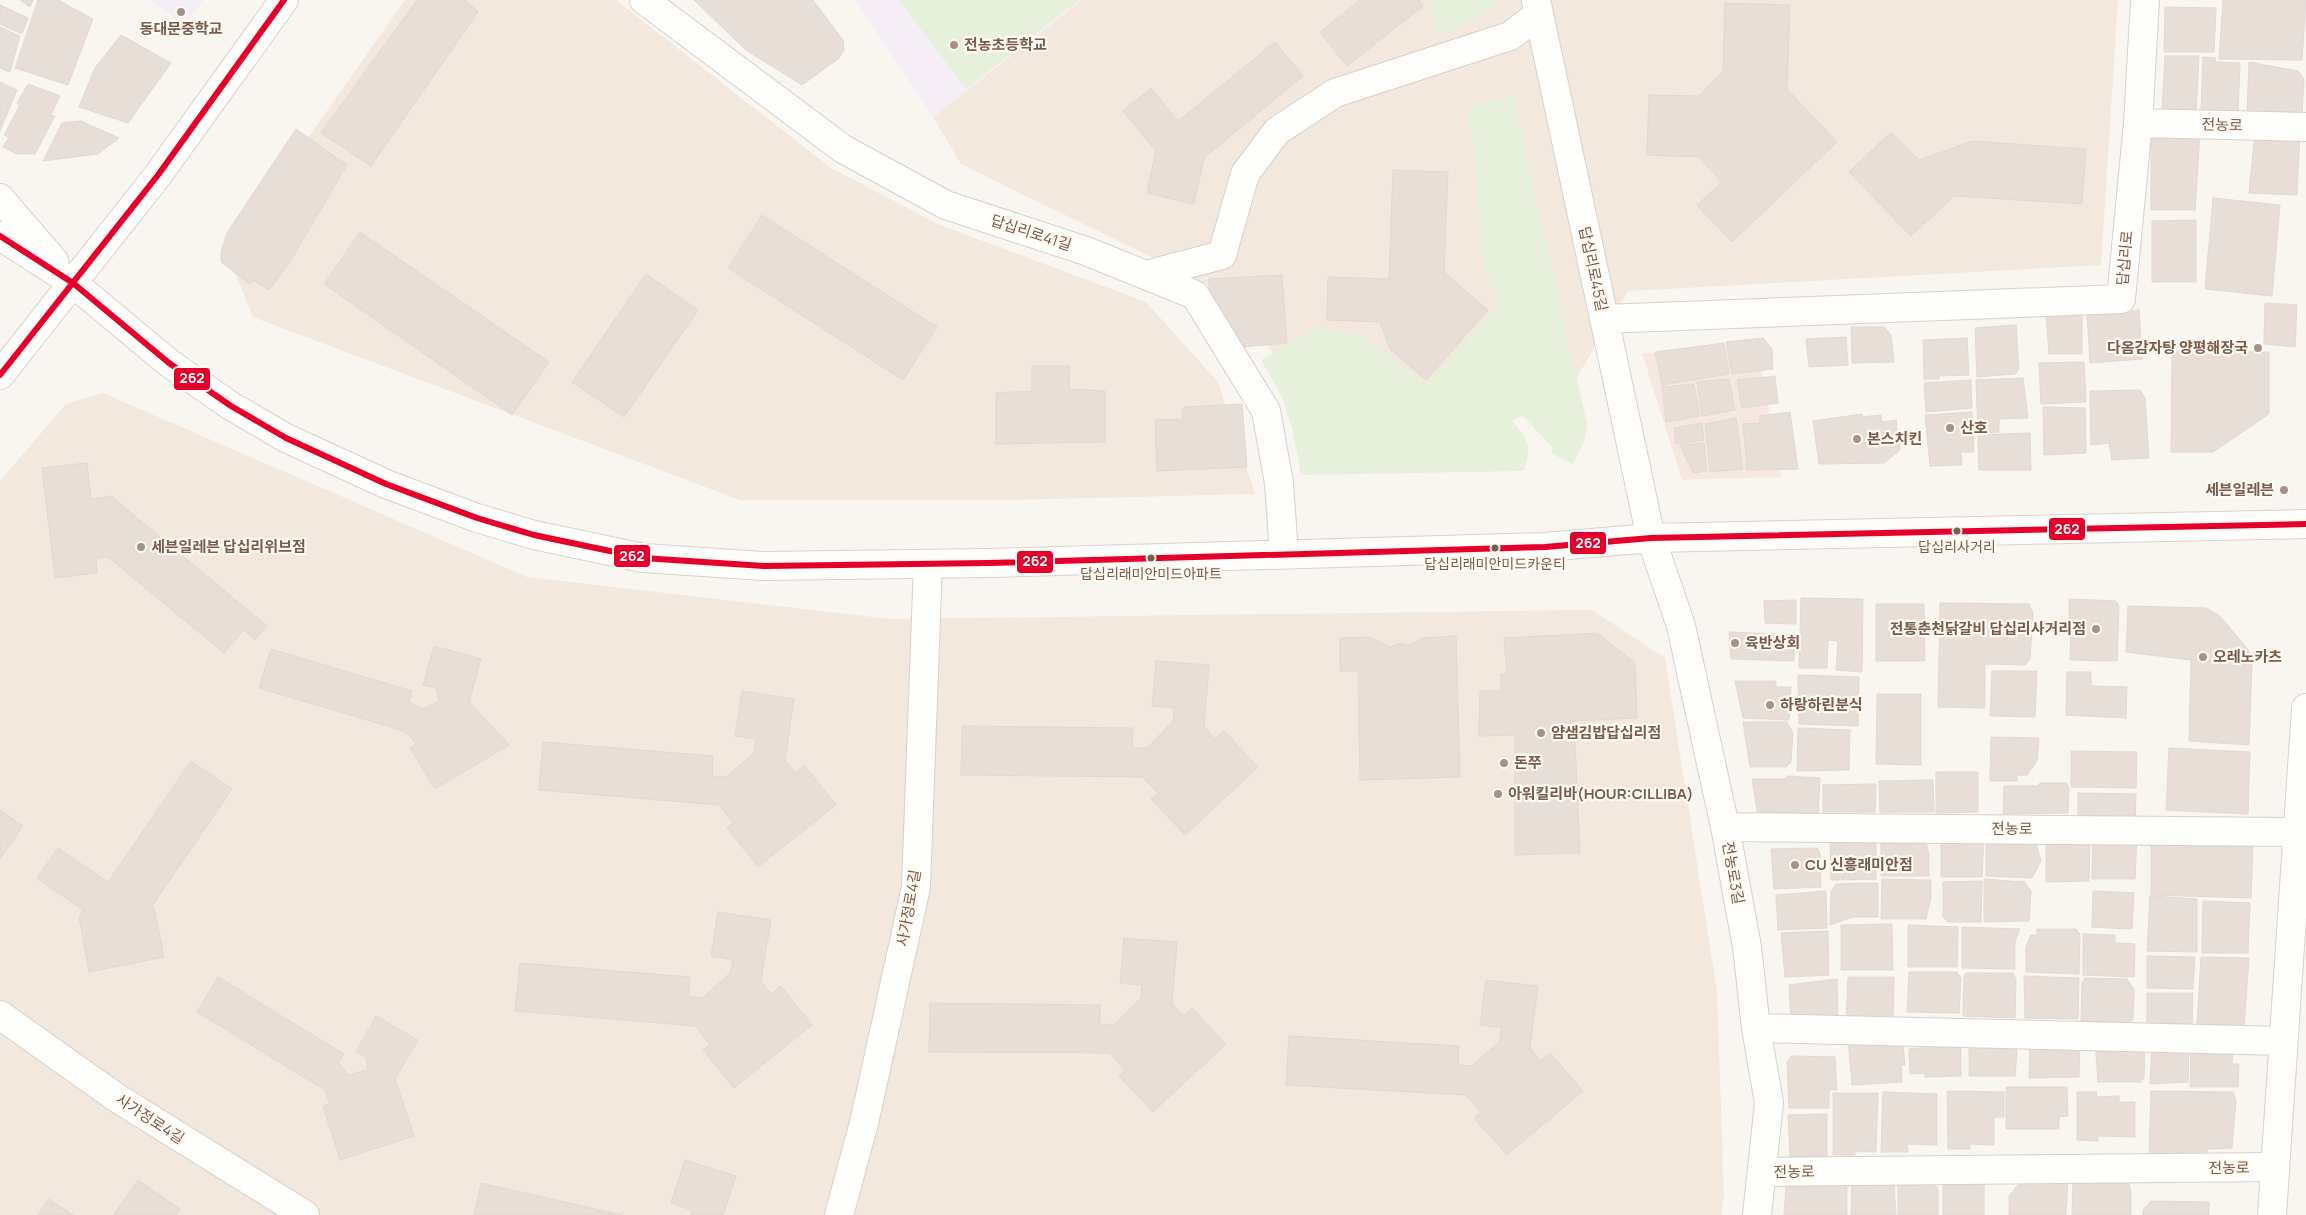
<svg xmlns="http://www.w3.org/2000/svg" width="2306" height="1215" font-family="Manrope,'Noto Sans KR',sans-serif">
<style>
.residential{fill:#f2e8de}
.commercial{fill:#f6e8e1}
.education{fill:#f6eef6}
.green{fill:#e7f0db}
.building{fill:#e6ded7;stroke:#e2d8d2}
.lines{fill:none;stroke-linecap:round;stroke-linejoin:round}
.minor-casing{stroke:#d7d1cb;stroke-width:30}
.secondary-casing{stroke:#d9d2cb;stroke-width:30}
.minor{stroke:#fefefd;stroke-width:28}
.secondary{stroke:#fefefd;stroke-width:28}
.bus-1-casing{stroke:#fffaf3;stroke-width:10}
.bus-1{stroke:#e4002b;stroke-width:6}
.poi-dot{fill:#a69286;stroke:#fffaf3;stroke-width:2}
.bus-dot{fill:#7a5c4d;stroke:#fffaf3;stroke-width:2}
.labels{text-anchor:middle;stroke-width:4.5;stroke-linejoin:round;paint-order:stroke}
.bus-label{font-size:14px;fill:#7a5c4d;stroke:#fffaf3}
.poi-label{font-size:15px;font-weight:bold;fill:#7a5c4d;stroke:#fffaf3;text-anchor:start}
.street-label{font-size:15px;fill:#7a5c4d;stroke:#fffaf3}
.line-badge{stroke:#fffaf3;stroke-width:2}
.badge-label{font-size:14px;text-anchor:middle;font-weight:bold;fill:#fff}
</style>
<rect width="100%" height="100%" fill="#f9f5f0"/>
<path class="residential" d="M405,0H616L831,168L940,225L1146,302L1218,382L1255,494L1006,500H740L253,317L227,253Z
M1082,0H2118L2101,265L1628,291L1558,409L1324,418L1227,294L961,164L933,117Z
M103,393L527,577L890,619L1592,610L1665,658L1717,992L1724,1198L1721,1215H0V481L66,404Z"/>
<path class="commercial" d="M1758,349L1781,477L1682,480L1642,353Z"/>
<path class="education" d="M149,0H203L186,24Z
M855,0H1082L933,117Z"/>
<path class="green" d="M899,0H1079L966,89Z
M1428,0H1493L1492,7L1469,23L1438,35Z
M1513,95L1587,424L1584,442L1573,464L1552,454V447L1523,416L1512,420C1528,442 1533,444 1524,471L1301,475L1293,432L1282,397L1261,360L1318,327L1364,337L1426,383L1493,313L1497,300L1482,258L1479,229L1477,169L1467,109Z"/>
<path class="building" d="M20,0H33L30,7Z
M38,0H58L93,19L68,85L15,68Z
M417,0H465L478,12L371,166L321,133Z
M694,0H813L843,40L844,50L838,59L802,85L746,50Z
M1360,0H1419L1423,6L1347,66L1320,32Z
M2223,0H2306L2302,60L2219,59Z
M1725,3L1790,5L1787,89L1837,142L1732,242L1697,205L1722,182L1698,157L1647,155L1649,95L1699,96L1723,71Z
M0,5L28,18L22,34L0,24Z
M2165,7L2216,8L2214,52H2164Z
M0,27L20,36L10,72L0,68Z
M121,35L171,63L128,123L79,107L95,68Z
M1275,42L1303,76L1204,158L1194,204L1147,193L1156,151L1123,111L1151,88L1178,121Z
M2165,56H2199L2196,111H2162Z
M2203,57L2216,58L2215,62L2240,63L2238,112L2201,111Z
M2249,62L2298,71L2304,79L2302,115L2247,113Z
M0,82L17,90L0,131Z
M28,84L60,96L51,115L55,116L35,154H16L3,147L9,137L4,135L20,105L17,103Z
M81,121L119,138L98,154L43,161L62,123Z
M296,129L347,165L288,265L269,290L255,281L248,283L221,262V252L227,233Z
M2151,130L2200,132L2195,210H2151Z
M1891,132L1919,160L1973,141L2086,149L2082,204L1954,196L1911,236L1849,172Z
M2255,132H2300L2297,195L2249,193Z
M1393,170L1448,172L1444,272L1488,310L1426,380L1390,349L1380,322L1327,320L1328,277L1389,279Z
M2213,198L2280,205L2272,296L2205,289Z
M762,215L937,327L903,380L728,268Z
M2196,220V282H2152V221Z
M360,232L549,362L512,415L324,284Z
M646,274L698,310L624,417L572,382Z
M1282,275L1287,343L1242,347L1213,316L1208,279Z
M2265,303L2297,305L2295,347L2264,344Z
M2139,310L2142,359L2090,363L2087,312Z
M2082,312V354H2049L2046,315Z
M2016,325L2019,369L2015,374L1977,377L1975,328Z
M1851,327H1884L1891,335L1894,362L1852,363Z
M1846,337L1848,365L1809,367L1806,339Z
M1763,338L1772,349L1773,369L1732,374L1726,342Z
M1967,338L1969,375L1939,376V379H1924L1923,340Z
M1724,343L1729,374L1662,385L1655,352Z
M2172,351L2269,352V414L2213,452H2171Z
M2084,362L2086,402L2041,404L2039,363Z
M1032,366H1070L1069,389L1105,391V442L996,444V393L1032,391Z
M1775,376L1778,403L1742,408L1737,380Z
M2023,378L2028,418L1999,419V432L1978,433L1976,380Z
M1729,379L1735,410L1702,416L1697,382Z
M1971,380L1972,408L1926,412L1924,383Z
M1694,384L1700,416L1666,422L1662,387Z
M2140,390L2145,398L2149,458L2112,460L2109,443L2091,445L2090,391Z
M1242,404L1247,467L1157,471L1155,420L1183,419L1182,411L1185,407Z
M2043,407L2085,408L2086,453L2044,455Z
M1790,412L1798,469L1747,470L1743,424L1760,423V416Z
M1972,412L1974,452H1961L1962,465L1930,466L1925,415Z
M1862,414V417L1881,415L1882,422L1896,420L1900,450L1884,463L1819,464L1813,421Z
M1736,418L1743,469L1710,472L1705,424Z
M1702,423L1704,440L1676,444L1674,428Z
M2030,433L2031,470H1979L1978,435Z
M1704,443L1707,471L1693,473L1680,445Z
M87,463L91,499L111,496L267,626L255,640L244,630L224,653L108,557L96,558L97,573L55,578L42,468Z
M1801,598L1863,599L1862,672L1836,670L1838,641L1828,640L1827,668H1799Z
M2069,599L2116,601L2119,606L2117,661L2070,660L2071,626L2069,625Z
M1796,600V624L1765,623L1764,601Z
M1940,603L2029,604L2033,613L2030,659L2025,665L1985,664V708L1938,707Z
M1876,604H1924L1925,661H1876Z
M2128,606L2206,608L2220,616L2249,651L2252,664L2249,745L2189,741L2191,660L2126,652Z
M1729,632L1794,635V661L1731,659Z
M1597,633L1635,663L1637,718L1574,721L1580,853L1515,855V735L1479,736L1480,691H1501V674H1507L1504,638Z
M1456,636L1460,777L1360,780L1358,671H1340V638L1369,637L1390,647L1400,643L1409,646L1423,638Z
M434,646L481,659L469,702L509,745L435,789L410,748L416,743L404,731L259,688L271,649L412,691L409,702L423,709L439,701L436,688L423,685Z
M1156,661L1209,665L1204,727L1215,739L1224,731L1258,767L1185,835L1151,799L1158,793L1142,777L961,775L962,726L1133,728L1132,748H1147L1173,721L1174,708L1152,706Z
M1992,671H2037L2035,717L1990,716Z
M2067,672H2091V686L2127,687L2126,718L2066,715Z
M1798,675L1859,677L1858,726L1799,724Z
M1735,681H1776V687H1791L1789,720L1743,718Z
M742,691L794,699L785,760L795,773L804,765L836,805L758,867L727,828L733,823L719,805L539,790L543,742L713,756L712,776L726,777L754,753L756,739L735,736Z
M1877,694H1921V765L1876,764Z
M1743,722H1787L1793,733L1791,762L1786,767H1750Z
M1798,728L1850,730L1849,770L1797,771Z
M1991,737L2039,738L2037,761L2027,775H2017V781H1990Z
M2169,748L2250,752L2248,814L2166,810Z
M2071,751L2137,752L2136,788L2071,787Z
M191,761L232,789L152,906L155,912L164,957L89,972L79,917L83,910L37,878L58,848L108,882Z
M1936,772H1978V812L1936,813Z
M1788,776L1820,778L1818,815H1758L1752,779H1784Z
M1933,780L1934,812H1880L1879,781Z
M2040,783H2066L2069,788L2068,813L2003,814L2004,786H2037Z
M1876,784L1875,812H1823V785Z
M2078,793L2136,794L2135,823L2078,822Z
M0,810L23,826L0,859Z
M1941,830L1984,834L1982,877H1941Z
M1876,833V879L1831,880L1830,834Z
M2093,833L2137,834L2135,879H2092Z
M1881,834L1924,835L1929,854V876H1881Z
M1986,835L2034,837L2041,861L2032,878L1986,876Z
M2046,837L2090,838L2089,881L2046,882Z
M2151,843L2253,847L2251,898L2151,895Z
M1817,848L1820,853L1821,887L1774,889L1771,849Z
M1882,879L1931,880V897L1926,919H1881Z
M1984,879L2025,882L2031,891L2029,921L1984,922Z
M1982,881L1981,922H1948L1943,917V882Z
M1878,883V917H1853L1830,925L1831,891L1836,884Z
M1826,891L1827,928L1778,930L1776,895Z
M2093,891L2134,893L2132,929L2092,927Z
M2150,896L2197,899V952L2147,951Z
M2203,901L2250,903L2248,953H2202Z
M718,912L771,920L761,981L771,994L781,986L812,1025L734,1088L703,1050L710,1044L695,1026L515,1011L520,963L690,977L688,996L702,998L730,973L733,960L711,956Z
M1892,924L1893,970H1841V925Z
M1908,925L1958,927L1957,967H1908Z
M1962,927L2020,929L2015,941V969L1962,968Z
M2037,929H2076L2080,934L2079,974L2026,972V947L2031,935H2037Z
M1828,931L1829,975L1785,977L1781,933Z
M2083,934L2115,935V943L2135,944L2134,977L2083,975Z
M1124,938L1177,942L1172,1004L1183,1016L1192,1008L1226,1044L1153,1112L1119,1076L1125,1070L1110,1053L929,1052L930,1003L1100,1005V1024L1114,1025L1141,998L1142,985L1120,983Z
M2147,956L2195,957L2193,989L2147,988Z
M2201,957L2249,958L2244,1026L2197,1025Z
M1909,972H1957L1961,978L1959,1013L1907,1012Z
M1966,973H2013L2016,980L2015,1018L1963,1016L1964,976Z
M2024,976L2079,978L2078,1019L2025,1018Z
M218,977L344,1054L338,1063L349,1075L367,1070V1058L356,1051L376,1016L418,1040L395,1079L414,1136L340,1160L323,1106L330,1104L325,1090L197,1012Z
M1848,977H1894L1893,1020H1846Z
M2085,978L2127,979L2134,989L2133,1019L2129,1023L2081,1021L2082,983Z
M1837,979L1838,1022L1791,1021L1789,985Z
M1486,980L1538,986L1530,1048L1541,1061L1550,1053L1583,1091L1507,1155L1474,1118L1481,1112L1466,1095L1286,1085L1289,1036L1459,1046L1458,1065L1472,1066L1500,1041L1501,1028L1480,1025Z
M2147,993H2193L2192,1024H2147Z
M1902,1035L1905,1065H1901L1902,1082L1852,1085L1848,1039Z
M1969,1036L2018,1037L2015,1076H1969Z
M2030,1037H2080L2079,1077L2029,1078Z
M2095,1040L2145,1047L2144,1078L2141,1082H2098Z
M2152,1044L2189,1045L2188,1082L2150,1084Z
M1922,1045H1961V1076L1925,1077V1073L1910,1074L1909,1049L1922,1048Z
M2191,1049L2233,1050L2232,1064H2239L2238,1087H2190Z
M1791,1056L1835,1057L1837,1090H1829V1108H1789L1787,1062Z
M2006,1087H2067L2068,1116L2059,1117V1129H2006Z
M1947,1091L2004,1092V1117H1994V1145L1970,1144V1149H1948Z
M2151,1091L2233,1092L2236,1101L2232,1148L2208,1149L2205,1158L2149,1157Z
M1883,1092L1937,1094V1145L1907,1144L1908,1152H1881Z
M2077,1092H2097L2096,1097L2119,1096V1102H2135V1137L2098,1136V1141L2077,1140Z
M1833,1093H1878L1876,1152L1855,1151V1155H1833Z
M1827,1114V1157H1790L1788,1115Z
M685,1160L736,1176L723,1215H691L692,1210L671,1203Z
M1796,1175L1847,1176V1215H1784L1786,1187Z
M1984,1175V1215H1943V1176Z
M1898,1176H1920L1938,1188V1215H1898Z
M1852,1177L1894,1184L1896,1215H1851Z
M2068,1179L2066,1215H2009V1196L2022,1180Z
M2073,1179H2128L2131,1194V1215H2072Z
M138,1180L180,1209L176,1215H113Z
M481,1183L622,1215H474Z
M49,1199L73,1215H38Z
M2151,1201L2209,1202V1215H2143V1210Z"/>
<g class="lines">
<defs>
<path id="minor" d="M644,0L843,149L946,205L1086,251L1195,295L1266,411L1279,483L1284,554
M1536,0L1651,538L1681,626L1725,827L1747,947L1756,1028L1769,1103L1757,1215
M2138,123L2306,127
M1146,275L1222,255L1245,174L1277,131L1335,93L1510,36L1539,14
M1604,319L2121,299L2138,123L2145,0
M1725,827L2298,832
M0,1015L117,1098L305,1215
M1756,1028L2283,1041
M1762,1172L2275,1167
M839,1215L864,1123L916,887L928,564"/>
<path id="secondary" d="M0,198L54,261
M0,236L73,283L169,363L231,406L286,438L386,484L477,518L534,535L643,558L764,566L988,563L1545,547L1651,538L2306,524
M0,375L158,175L284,0
M2272,1215L2306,708"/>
</defs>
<use href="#minor" class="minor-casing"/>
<use href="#secondary" class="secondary-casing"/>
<use href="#minor" class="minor"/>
<use href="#secondary" class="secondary"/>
<defs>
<path id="bus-1" d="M0,236L73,283L169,363L231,406L286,438L386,484L477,518L534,535L643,558L764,566L988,563L1545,547L1651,538L2306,524
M0,375L158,175L284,0"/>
</defs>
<use href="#bus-1" class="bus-1-casing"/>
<use href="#bus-1" class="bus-1"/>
</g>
<g class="poi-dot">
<circle cx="181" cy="12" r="5"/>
<circle cx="954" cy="45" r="5"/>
<circle cx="2258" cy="348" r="5"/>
<circle cx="1950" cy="428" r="5"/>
<circle cx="1857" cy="439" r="5"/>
<circle cx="2284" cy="490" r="5"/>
<circle cx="141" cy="547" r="5"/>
<circle cx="2096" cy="629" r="5"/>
<circle cx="1735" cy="643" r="5"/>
<circle cx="2203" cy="657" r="5"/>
<circle cx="1770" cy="705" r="5"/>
<circle cx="1541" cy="733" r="5"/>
<circle cx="1504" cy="763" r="5"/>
<circle cx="1498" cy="794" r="5"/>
<circle cx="1795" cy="865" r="5"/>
</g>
<g class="bus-dot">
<circle cx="1957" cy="531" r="4.5"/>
<circle cx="1495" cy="548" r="4.5"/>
<circle cx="1151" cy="558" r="4.5"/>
</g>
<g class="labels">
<g class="bus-label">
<text x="1957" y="552">답십리사거리</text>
<text x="1495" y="569">답십리래미안미드카운티</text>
<text x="1151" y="579">답십리래미안미드아파트</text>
</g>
<g class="poi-label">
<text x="181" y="34" text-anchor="middle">동대문중학교</text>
<text x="964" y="50">전농초등학교</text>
<text x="2248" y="353" text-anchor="end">다옴감자탕 양평해장국</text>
<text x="1960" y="433">산호</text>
<text x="1867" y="444">본스치킨</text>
<text x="2274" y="495" text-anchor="end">세븐일레븐</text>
<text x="151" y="552">세븐일레븐 답십리위브점</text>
<text x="2086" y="634" text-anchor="end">전통춘천닭갈비 답십리사거리점</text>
<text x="1745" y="648">육반상회</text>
<text x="2213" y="662">오레노카츠</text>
<text x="1780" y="710">하랑하린분식</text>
<text x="1551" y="738">얌샘김밥답십리점</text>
<text x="1514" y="768">돈쭈</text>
<text x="1508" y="799">아워킬리바(HOUR:CILLIBA)</text>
<text x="1805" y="870">CU 신흥래미안점</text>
</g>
<g class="street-label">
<text transform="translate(2222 125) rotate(2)" y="5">전농로</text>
<text transform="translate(1031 233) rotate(18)" y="5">답십리로41길</text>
<text transform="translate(2125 258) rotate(-85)" y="5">답십리로</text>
<text transform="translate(1593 269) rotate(78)" y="5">답십리로45길</text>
<text x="2012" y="834">전농로</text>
<text transform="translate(1733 873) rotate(80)" y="5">전농로3길</text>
<text transform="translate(909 908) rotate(-80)" y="5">사가정로4길</text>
<text transform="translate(150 1119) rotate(33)" y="5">사가정로4길</text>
<text transform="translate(2229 1168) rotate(-1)" y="5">전농로</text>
<text transform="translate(1794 1172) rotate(-1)" y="5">전농로</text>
</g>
</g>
<g class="line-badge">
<rect x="173" y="367" width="38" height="24" rx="5" fill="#e4002b"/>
<rect x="2048" y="517" width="38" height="24" rx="5" fill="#e4002b"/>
<rect x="1569" y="531" width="38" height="24" rx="5" fill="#e4002b"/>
<rect x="613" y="544" width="38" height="24" rx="5" fill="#e4002b"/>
<rect x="1016" y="550" width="38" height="24" rx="5" fill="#e4002b"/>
</g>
<g class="badge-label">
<text x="192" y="383">262</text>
<text x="2067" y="534">262</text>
<text x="1588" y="548">262</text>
<text x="632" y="561">262</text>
<text x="1035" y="566">262</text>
</g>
</svg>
